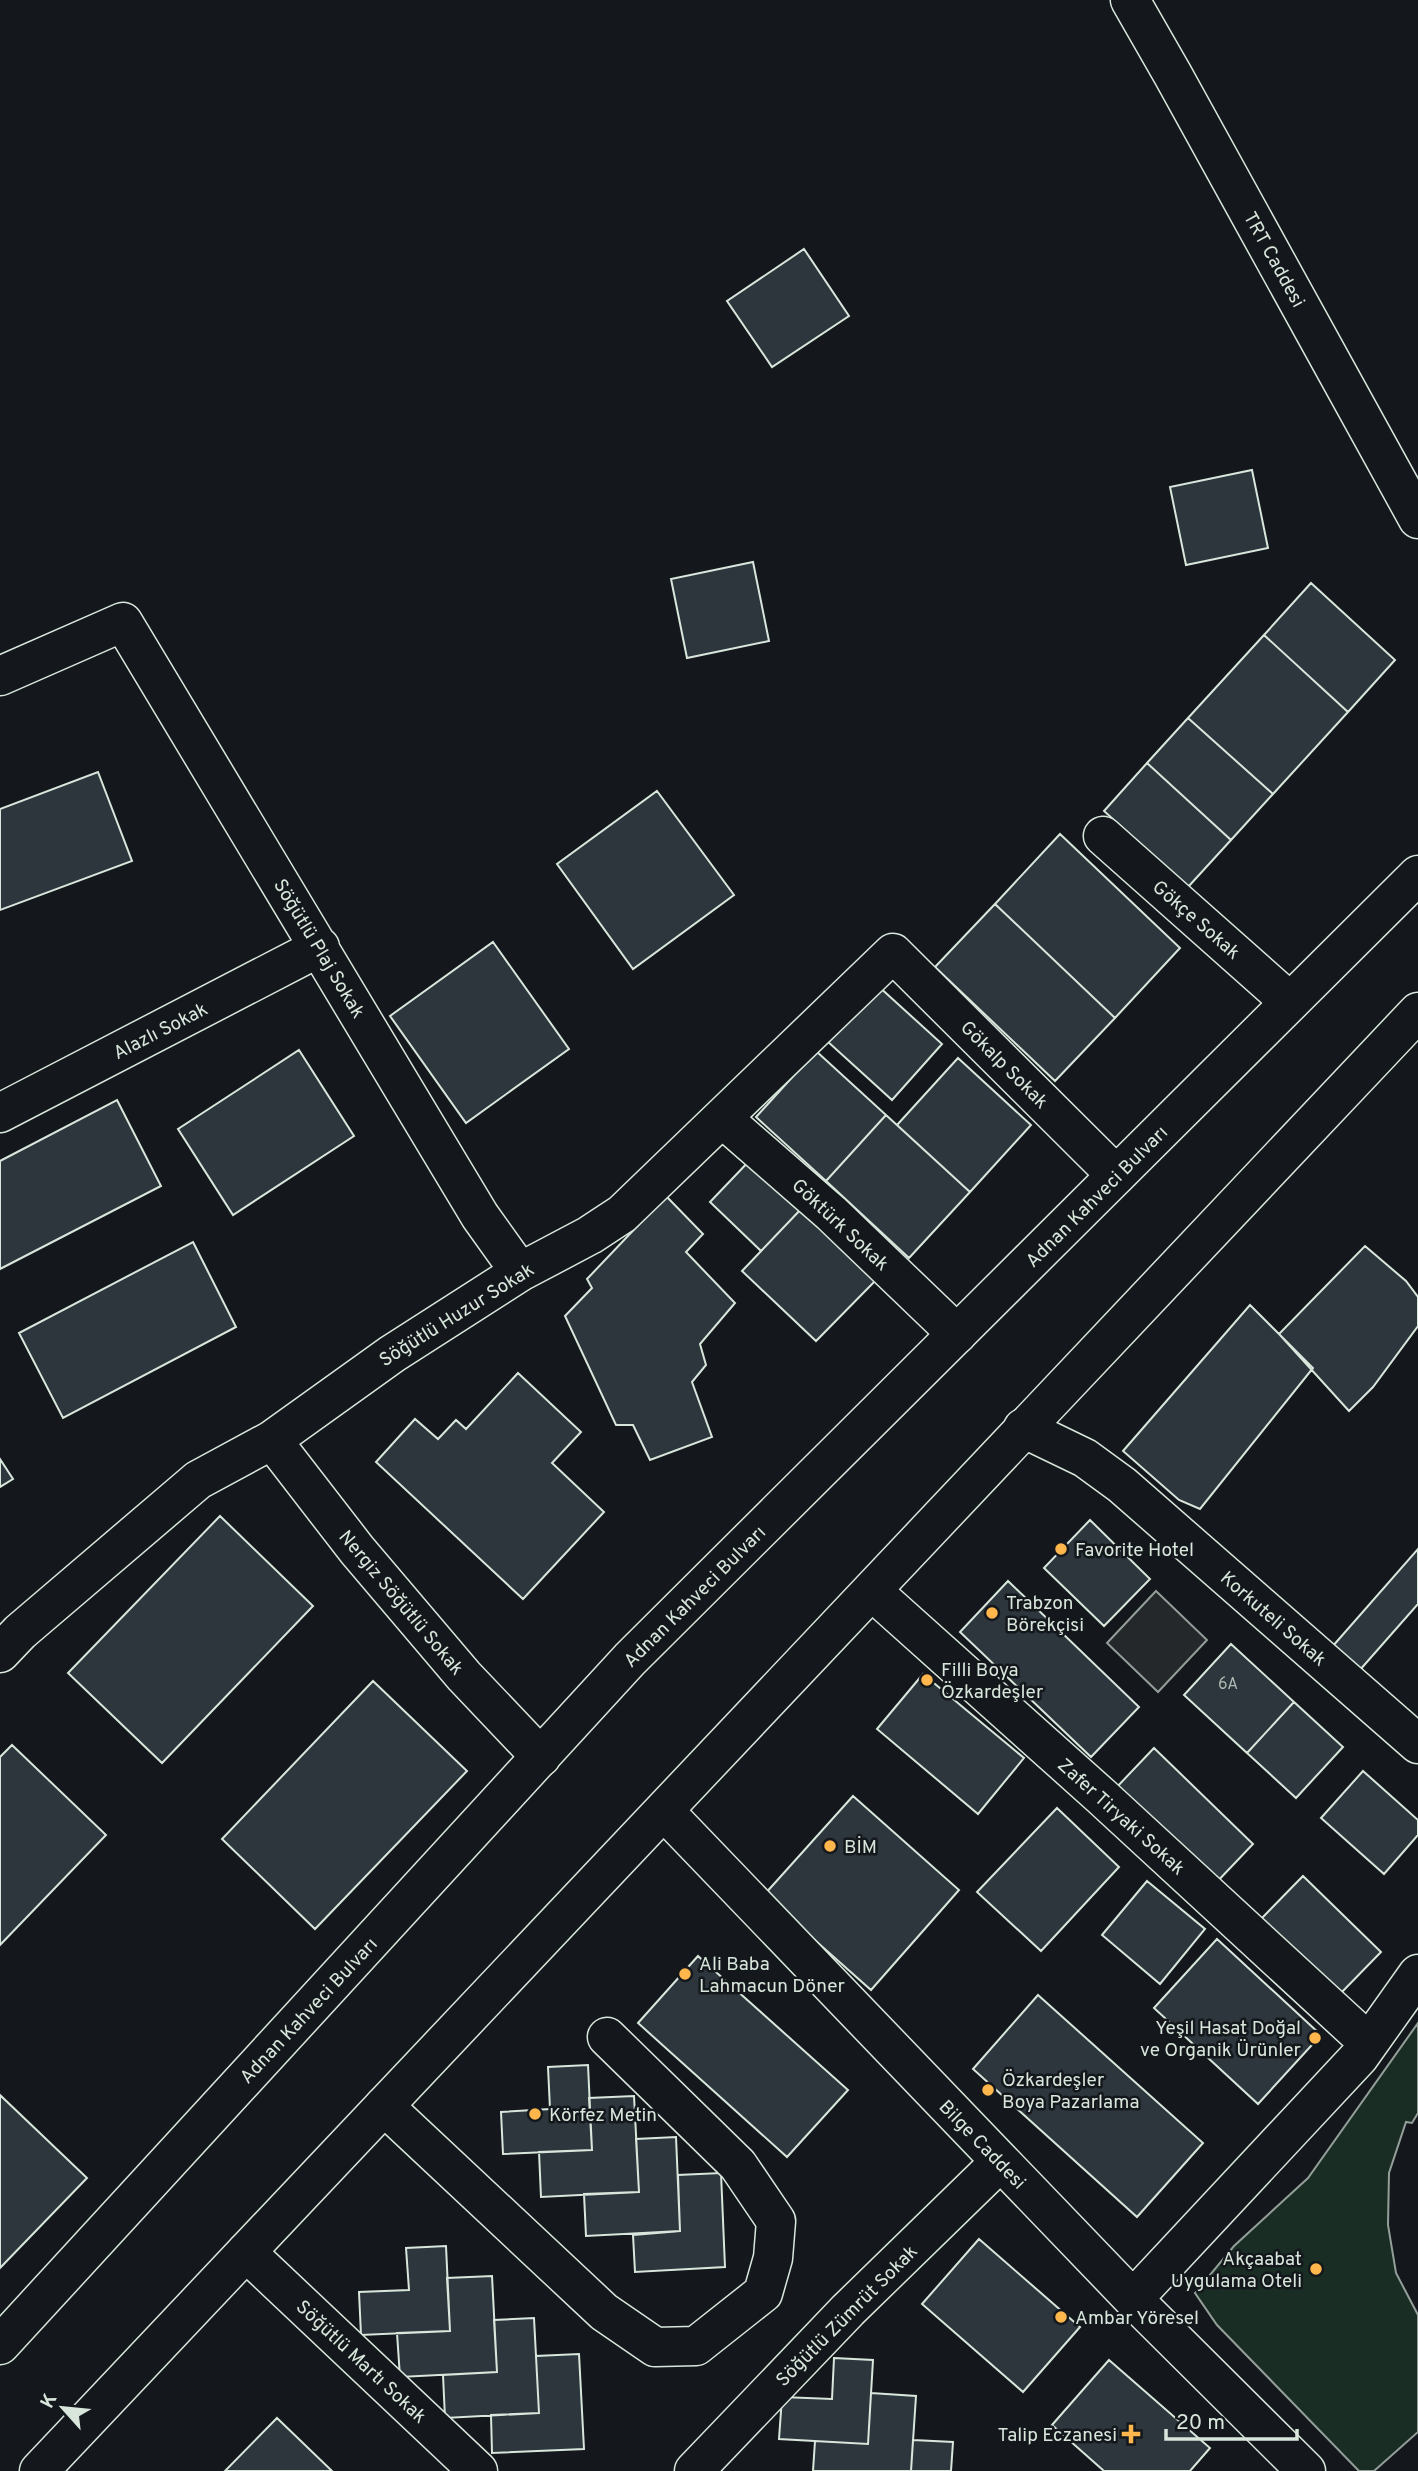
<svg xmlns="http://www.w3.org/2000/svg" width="1418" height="2471" font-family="Overpass,sans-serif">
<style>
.green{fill:#1a2d24;stroke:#939e99;stroke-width:2}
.parking{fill:#24282b;stroke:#939e99;stroke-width:2}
.building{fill:#2c363c;stroke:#d8e6dc;stroke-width:2}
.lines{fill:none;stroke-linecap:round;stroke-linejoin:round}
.minor-casing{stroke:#d8e6dc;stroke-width:41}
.highway-casing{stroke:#d8e6dc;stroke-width:41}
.minor{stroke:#14181c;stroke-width:38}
.highway{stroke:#14181c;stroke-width:38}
.poi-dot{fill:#ffb74d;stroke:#14181c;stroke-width:2.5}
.labels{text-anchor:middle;stroke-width:5;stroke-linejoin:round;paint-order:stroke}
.number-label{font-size:16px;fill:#adbab4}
.street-label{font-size:19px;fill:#d8e6dc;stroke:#14181c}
.poi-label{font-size:19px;fill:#d8e6dc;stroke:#14181c;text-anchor:start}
</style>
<rect width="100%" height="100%" fill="#14181c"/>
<path class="green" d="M1418,2023V2113L1412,2123L1406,2122L1389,2173L1388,2225L1396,2273L1418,2315V2432L1374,2471H1359L1217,2325L1195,2293L1234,2246L1308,2178Z"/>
<path class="parking" d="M1156,1591L1207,1640L1158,1692L1107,1643Z"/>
<path class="building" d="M804,249L849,316L772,367L727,301Z
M1252,470L1268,548L1186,565L1170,487Z
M753,562L769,641L687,658L671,579Z
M1311,583L1395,660L1348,712L1264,635Z
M1264,635L1348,712L1273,794L1188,718Z
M1188,718L1273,794L1231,840L1147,763Z
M1147,763L1231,840L1188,887L1104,811Z
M98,772L132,861L0,910V809Z
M657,791L734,895L633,969L557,864Z
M1060,834L1180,948L1115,1018L995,904Z
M995,904L1115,1018L1055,1081L935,967Z
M493,942L569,1049L466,1123L390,1016Z
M877,985L942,1044L892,1100L827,1041Z
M299,1050L354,1136L233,1215L178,1129Z
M816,1051L886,1115L826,1181L756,1117Z
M958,1058L1031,1125L970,1192L897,1125Z
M117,1100L161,1186L0,1269V1161Z
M886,1115L970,1192L909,1258L826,1181Z
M753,1157L804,1206L761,1251L710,1202Z
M666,1196L703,1234L686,1252L735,1303L700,1344L706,1365L692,1382L712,1437L650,1460L633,1425H616L565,1316L592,1288L587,1279Z
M804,1206L879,1277L816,1341L742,1271Z
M193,1242L236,1327L63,1418L19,1333Z
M1365,1246L1406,1281L1418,1297V1326L1373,1387L1349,1411L1279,1334Z
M1250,1305L1313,1368L1200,1509L1179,1500L1123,1451Z
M518,1373L581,1432L552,1463L604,1512L523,1599L376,1462L415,1419L438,1439L456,1420L466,1429Z
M0,1459L13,1479L0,1487Z
M220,1516L313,1606L162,1763L68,1673Z
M1090,1520L1150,1579L1104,1626L1044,1568Z
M1418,1549V1604L1359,1671L1332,1647Z
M1008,1581L1139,1707L1091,1757L960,1632Z
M1231,1644L1294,1702L1247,1753L1184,1695Z
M923,1674L1024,1758L978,1814L877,1729Z
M373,1681L467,1771L315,1929L222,1839Z
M1294,1702L1343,1747L1296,1798L1247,1753Z
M12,1745L106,1835L0,1945V1757Z
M1154,1748L1253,1844L1213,1886L1114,1790Z
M1363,1771L1418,1820V1835L1384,1874L1321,1818Z
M853,1796L959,1890L871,1990L764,1895Z
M1057,1808L1119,1867L1041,1951L977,1892Z
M1303,1876L1381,1952L1339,1995L1261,1919Z
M1147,1881L1205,1929L1160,1984L1102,1935Z
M1217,1939L1321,2035L1258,2104L1154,2008Z
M698,1956L848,2090L787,2157L638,2023Z
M1038,1995L1203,2143L1137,2217L973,2069Z
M588,2065L592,2150L503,2154L501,2112L550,2109L548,2067Z
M0,2095L87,2178L0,2268Z
M634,2096L639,2192L541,2197L539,2152L592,2150L589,2098Z
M676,2137L680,2231L586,2236L584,2194L639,2192L636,2139Z
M721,2173L725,2267L635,2272L633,2235L680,2231L678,2175Z
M979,2239L1080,2327L1023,2392L922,2304Z
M446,2246L450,2331L361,2335L359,2292L409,2290L406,2248Z
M492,2276L497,2372L400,2377L397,2333L450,2331L447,2278Z
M534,2318L539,2413L445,2418L443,2375L497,2372L494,2320Z
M579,2354L584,2449L492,2453L491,2415L539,2413L536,2356Z
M834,2358L873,2360L868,2444L779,2439L782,2397L832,2399Z
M1109,2360L1210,2448L1190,2471H1104L1052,2425Z
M871,2393L916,2396L911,2471H813L815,2441L868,2444Z
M277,2418L332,2471H225Z
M913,2440L953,2442L951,2471H911Z"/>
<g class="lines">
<defs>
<path id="minor" d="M1130,0L1173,75L1418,519
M0,676L123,622L480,1216L520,1272
M1103,836L1290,1002
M0,1113L320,947
M722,1118L831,1213L957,1334
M1023,1428L1085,1458L1122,1485L1418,1744
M272,1440L357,1550L464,1676L541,1757
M872,1591L1101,1796L1369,2043
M0,1653L20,1632L198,1480L272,1440L392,1354L520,1272L590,1235L622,1214L893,953L1116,1175
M665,1812L1133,2299L1306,2471
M384,2106L604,2312L655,2347L696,2346L763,2293L773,2258L776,2221L738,2165L607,2037
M246,2252L478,2471
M1133,2299L1359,2057L1418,1974
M694,2471L848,2310L1000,2162"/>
<path id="highway" d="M0,2345L630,1659L1418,875
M39,2471C501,1988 957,1497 1418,1012"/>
</defs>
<use href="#minor" class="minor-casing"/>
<use href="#highway" class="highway-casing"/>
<use href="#minor" class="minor"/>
<use href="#highway" class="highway"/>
</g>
<g class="poi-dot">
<circle cx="1061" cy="1549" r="7"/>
<circle cx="992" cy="1613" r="7"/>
<circle cx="927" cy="1680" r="7"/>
<circle cx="830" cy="1846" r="7"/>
<circle cx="685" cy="1974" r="7"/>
<circle cx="1315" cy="2038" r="7"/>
<circle cx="988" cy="2090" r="7"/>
<circle cx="535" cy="2114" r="7"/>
<circle cx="1316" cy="2269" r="7"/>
<circle cx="1061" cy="2317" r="7"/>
<path d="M1127.5 2423.5h7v7h7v7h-7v7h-7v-7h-7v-7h7z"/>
</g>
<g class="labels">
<g class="number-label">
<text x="1228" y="1689">6A</text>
</g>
<g class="street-label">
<text transform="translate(1275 259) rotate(61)" y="7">TRT Caddesi</text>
<text transform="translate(1197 919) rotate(41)" y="7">Gökçe Sokak</text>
<text transform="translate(320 948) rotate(59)" y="7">Söğütlü Plaj Sokak</text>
<text transform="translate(160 1030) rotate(-27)" y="7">Alazlı Sokak</text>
<text transform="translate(1005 1064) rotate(45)" y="7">Gökalp Sokak</text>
<text transform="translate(1096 1196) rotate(-45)" y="7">Adnan Kahveci Bulvarı</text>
<text transform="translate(841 1224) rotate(43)" y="7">Göktürk Sokak</text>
<text transform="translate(456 1314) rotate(-32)" y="7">Söğütlü Huzur Sokak</text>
<text transform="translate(694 1596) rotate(-45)" y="7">Adnan Kahveci Bulvarı</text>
<text transform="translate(402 1602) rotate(50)" y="7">Nergiz Söğütlü Sokak</text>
<text transform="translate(1274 1618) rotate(41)" y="7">Korkuteli Sokak</text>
<text transform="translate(1122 1816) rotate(42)" y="7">Zafer Tiryaki Sokak</text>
<text transform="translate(308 2010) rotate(-47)" y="7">Adnan Kahveci Bulvarı</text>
<text transform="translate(983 2144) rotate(46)" y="7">Bilge Caddesi</text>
<text transform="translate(846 2315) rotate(-45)" y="7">Söğütlü Zümrüt Sokak</text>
<text transform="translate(362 2361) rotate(43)" y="7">Söğütlü Martı Sokak</text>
</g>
<g class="poi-label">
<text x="1075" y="1556">Favorite Hotel</text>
<text x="1006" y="1609">Trabzon<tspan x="1006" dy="22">Börekçisi</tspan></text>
<text x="941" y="1676">Filli Boya<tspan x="941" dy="22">Özkardeşler</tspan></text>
<text x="844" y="1853">BİM</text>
<text x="699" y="1970">Ali Baba<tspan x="699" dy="22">Lahmacun Döner</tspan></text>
<text x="1301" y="2034" text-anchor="end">Yeşil Hasat Doğal<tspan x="1301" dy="22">ve Organik Ürünler</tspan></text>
<text x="1002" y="2086">Özkardeşler<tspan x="1002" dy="22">Boya Pazarlama</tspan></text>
<text x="549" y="2121">Körfez Metin</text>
<text x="1302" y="2265" text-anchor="end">Akçaabat<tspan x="1302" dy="22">Uygulama Oteli</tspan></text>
<text x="1075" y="2324">Ambar Yöresel</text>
<text x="1117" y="2441" text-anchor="end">Talip Eczanesi</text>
</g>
</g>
<g transform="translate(63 2408) rotate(297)" stroke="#14181c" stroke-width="5" paint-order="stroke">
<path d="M0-5L12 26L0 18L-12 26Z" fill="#d8e6dc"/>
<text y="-10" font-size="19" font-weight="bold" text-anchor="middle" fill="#d8e6dc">K</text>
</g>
<path d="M1166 2429v10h131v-10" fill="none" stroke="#d8e6dc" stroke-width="3.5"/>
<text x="1176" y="2429" font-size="21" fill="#d8e6dc" stroke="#14181c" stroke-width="5" paint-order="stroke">20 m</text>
</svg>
